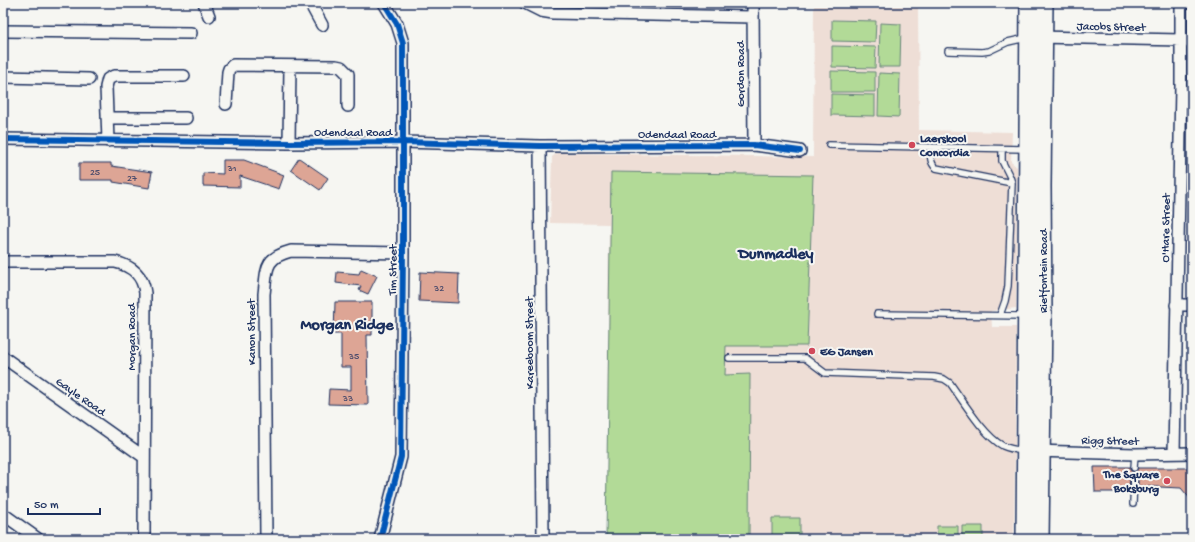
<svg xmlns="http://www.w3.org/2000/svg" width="1195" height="542" font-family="'Gochi Hand',sans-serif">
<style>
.built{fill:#eeded6}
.green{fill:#b2da97;stroke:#66847a}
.building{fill:#dda595;stroke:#1b2f5e}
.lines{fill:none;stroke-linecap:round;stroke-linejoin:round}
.lane-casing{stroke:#1b2f5e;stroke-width:8}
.street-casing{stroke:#1b2f5e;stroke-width:14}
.primary-casing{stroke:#1b2f5e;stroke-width:20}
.lane{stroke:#f6f6f2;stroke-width:5.5}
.street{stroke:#f6f6f2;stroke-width:11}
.primary{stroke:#f6f6f2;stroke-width:17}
.cycleway-casing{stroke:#f6f6f2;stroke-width:8}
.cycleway{stroke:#0057b8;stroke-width:6}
.poi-dot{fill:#d1495b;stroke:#f6f6f2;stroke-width:1.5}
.labels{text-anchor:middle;stroke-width:4;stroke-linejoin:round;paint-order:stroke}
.number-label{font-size:10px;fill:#4c4c6c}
.street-label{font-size:12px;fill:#1b2f5e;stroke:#f6f6f2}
.poi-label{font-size:12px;font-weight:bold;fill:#1b2f5e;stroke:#f6f6f2;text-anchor:start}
.district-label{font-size:16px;font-weight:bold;fill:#1b2f5e;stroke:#f6f6f2}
</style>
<rect width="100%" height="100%" fill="#f6f6f2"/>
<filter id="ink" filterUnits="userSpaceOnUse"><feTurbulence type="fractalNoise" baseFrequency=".025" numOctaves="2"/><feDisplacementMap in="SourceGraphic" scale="8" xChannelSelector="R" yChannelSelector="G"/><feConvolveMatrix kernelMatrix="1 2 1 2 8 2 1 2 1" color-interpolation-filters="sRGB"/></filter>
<g filter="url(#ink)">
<path class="built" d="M814,3H918L919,130L1012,132L1011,162L1017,167L1016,308L991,311L992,327H1016L1014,539H606L609,224L550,223L552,157L557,153L813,157Z"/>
<path class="green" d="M832,20L876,21L875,42L832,41Z
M880,23L901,24L900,67H879Z
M832,46L876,47L875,68L832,67Z
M831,71L875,72V92H831Z
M879,73L900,74L899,117L878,116Z
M831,94L875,95V116L831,115Z
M611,172L813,175L807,346H726L725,375L750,374L749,539H606Z
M772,518H800V539H772Z
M937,526H958V539H937Z
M962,526H983V539H962Z"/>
<path class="building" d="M299,158L328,178L320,190L291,170Z
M223,160H244L284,175L279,189L240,176V187L203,186V173L223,174Z
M79,163H111V166L152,172L149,188L113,182V180H79Z
M361,269L377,276L368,294L359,290L361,286L336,283L337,272L359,274Z
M420,272L459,274L458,303L419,301Z
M335,302H372V335H367L368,405L328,404L329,389L351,390V367H341V334H334Z
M1094,467H1130V470L1133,472L1130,475L1129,492H1095Z
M1138,468H1192V501L1181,488L1138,486V476L1135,472Z"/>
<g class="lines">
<defs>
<path id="lane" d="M948,51L982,52L989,51L1008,42L1026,38
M829,145L1026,149
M931,147C930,156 930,163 936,168L1012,183
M877,314L1024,316
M1000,315L1005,301L1008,286L1012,183L1010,177L1002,161V149
M729,358H805L825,373L934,377L944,379L950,383C963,401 984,436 1003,446C1010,449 1017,450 1024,451
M1134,468L1135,454
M1133,504L1134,476"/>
<path id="street" d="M204,3L209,16
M310,3L322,25
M525,3L541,11L553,13L753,17
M753,3L754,145
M3,31L191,33
M1037,37L1181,40L1192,42
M3,77L89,79
M226,104L228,72L229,69L233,65L336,66L341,67L348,74V106
M107,118H186
M3,139L289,143L403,142L540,146L754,145L800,151
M108,141L106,87L108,79L114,76H184
M289,143L290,66
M540,146L543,539
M3,262H115C132,266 143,275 145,293L144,539
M1176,305H1192
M3,357L144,457
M1035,451L1135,454L1192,453
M1174,453L1181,86V3
M3,514L38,539
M266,539L264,294C267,269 264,258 291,251L403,253
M380,539L401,457L403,253V43L397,24L384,3"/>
<path id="primary" d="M1025,539L1029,3
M1040,539L1043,315L1042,186L1044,3"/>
</defs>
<use href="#lane" class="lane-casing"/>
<use href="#street" class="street-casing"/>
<use href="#primary" class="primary-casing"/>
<use href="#lane" class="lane"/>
<use href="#street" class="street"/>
<use href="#primary" class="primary"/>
<defs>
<path id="cycleway" d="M3,139L289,143L403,142L540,146L754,145L800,151
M380,539L401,457L403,253V43L397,24L384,3"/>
</defs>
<use href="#cycleway" class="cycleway-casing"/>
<use href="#cycleway" class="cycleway"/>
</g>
</g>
<g class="poi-dot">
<circle cx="912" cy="145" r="4"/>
<circle cx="812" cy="351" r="4"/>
<circle cx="1167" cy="481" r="4"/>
</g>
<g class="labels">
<g class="number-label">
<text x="232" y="171">31</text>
<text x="95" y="175">25</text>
<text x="132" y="181">27</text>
<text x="439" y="291">32</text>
<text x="354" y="359">35</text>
<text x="348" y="401">33</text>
</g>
<g class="street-label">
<text transform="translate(1111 26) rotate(1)" y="4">Jacobs Street</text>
<text transform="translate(740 74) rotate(-90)" y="4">Gordon Road</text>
<text x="353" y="136">Odendaal Road</text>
<text x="677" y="138">Odendaal Road</text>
<text transform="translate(1165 228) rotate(-89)" y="4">O'Hare Street</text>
<text transform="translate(392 270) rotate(-89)" y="4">Tim Street</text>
<text transform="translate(1043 271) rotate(-90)" y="4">Rietfontein Road</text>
<text transform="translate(251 332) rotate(-90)" y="4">Kanon Street</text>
<text transform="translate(131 337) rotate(-90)" y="4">Morgan Road</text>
<text transform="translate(529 343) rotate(-90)" y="4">Kareeboom Street</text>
<text transform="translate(81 396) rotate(35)" y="4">Gayle Road</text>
<text transform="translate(1110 440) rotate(1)" y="4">Rigg Street</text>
</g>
<g class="poi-label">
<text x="920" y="142">Laerskool<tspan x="920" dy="14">Concordia</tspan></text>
<text x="820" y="355">EG Jansen</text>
<text x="1159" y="478" text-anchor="end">The Square<tspan x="1159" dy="14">Boksburg</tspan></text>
</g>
<g class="district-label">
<text x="776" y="258">Dunmadley</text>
<text x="347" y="329">Morgan Ridge</text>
</g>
</g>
<rect width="1195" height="542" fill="none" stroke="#f6f6f2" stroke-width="16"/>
<rect x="8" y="8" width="1179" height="526" fill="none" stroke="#1b2f5e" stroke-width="1.5" filter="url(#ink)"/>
<path d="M28 508v6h72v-6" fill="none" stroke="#1b2f5e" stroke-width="2"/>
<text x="34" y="508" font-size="12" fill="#1b2f5e" stroke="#f6f6f2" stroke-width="3" paint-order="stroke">50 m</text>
</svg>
